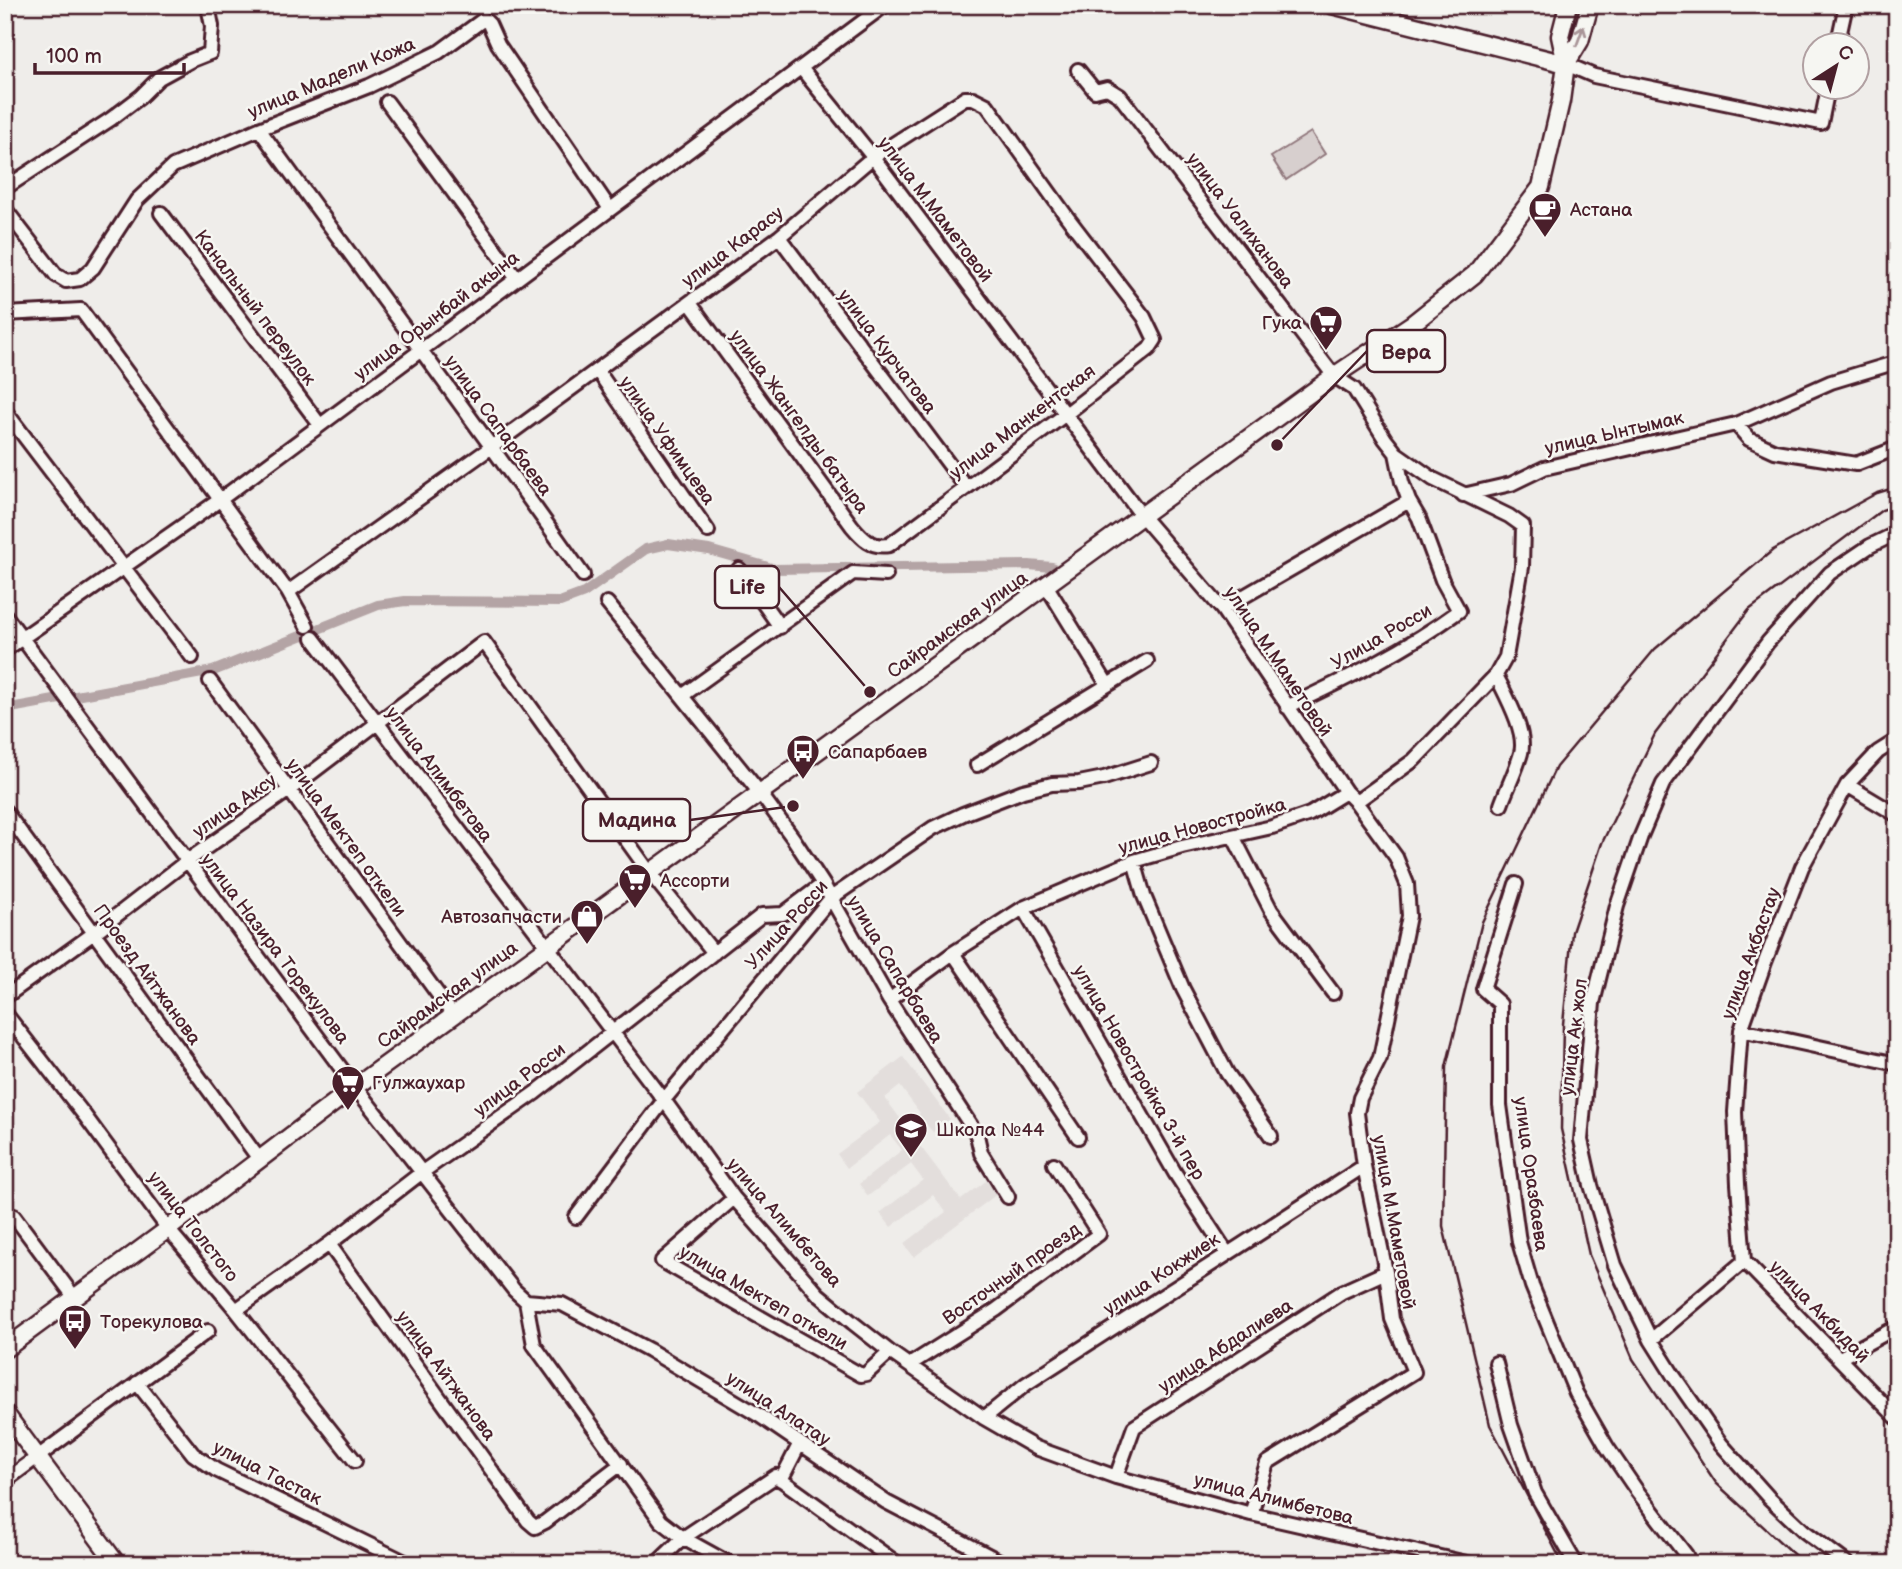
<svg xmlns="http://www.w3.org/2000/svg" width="1902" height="1569" font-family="'Balsamiq Sans',sans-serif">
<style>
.built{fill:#e3dedc;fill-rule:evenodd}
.green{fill:#d7cfce;stroke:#90777c;stroke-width:2}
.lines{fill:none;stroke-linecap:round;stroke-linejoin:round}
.canal{stroke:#b4a4a5;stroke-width:10}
.minor-casing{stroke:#4a1f2b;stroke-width:18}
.major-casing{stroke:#4a1f2b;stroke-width:21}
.minor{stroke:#f6f6f2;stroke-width:12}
.major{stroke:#f6f6f2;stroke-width:16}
.rail{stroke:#4a1f2b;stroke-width:2.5}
.oneway{stroke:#a99598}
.labels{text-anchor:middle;stroke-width:5;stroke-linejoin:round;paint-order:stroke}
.street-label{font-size:19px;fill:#4a1f2b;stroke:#f6f6f2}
.poi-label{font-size:19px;fill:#4a1f2b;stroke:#f6f6f2;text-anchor:start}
.leader{fill:none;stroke:#4a1f2b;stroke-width:2.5}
.callout-dot{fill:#4a1f2b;stroke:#f6f6f2;stroke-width:2.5}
.callout{fill:#f6f6f2;stroke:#4a1f2b;stroke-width:2.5}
.callout-label{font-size:21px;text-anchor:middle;font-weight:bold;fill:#4a1f2b}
</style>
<rect width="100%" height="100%" fill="#efedea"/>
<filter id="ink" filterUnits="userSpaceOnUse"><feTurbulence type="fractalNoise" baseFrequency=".0143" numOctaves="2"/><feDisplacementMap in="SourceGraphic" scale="14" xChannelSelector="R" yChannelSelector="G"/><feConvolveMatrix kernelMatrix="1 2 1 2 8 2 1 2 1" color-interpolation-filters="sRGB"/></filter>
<g filter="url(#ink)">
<path class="built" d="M903,1057L950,1119L933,1132L925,1123L911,1134L961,1200L986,1181L997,1194L914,1257L904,1244L946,1212L933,1195L891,1227L880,1213L923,1180L911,1164L868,1196L859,1184L902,1150L890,1135L847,1168L837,1154L880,1122L857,1092ZM900,1086L920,1113L905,1125L885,1098Z"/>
<path class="green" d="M1311,132L1325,154L1286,180L1271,157Z"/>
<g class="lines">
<path class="canal" d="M5,709L213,671L378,605L405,601L560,602L584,593L646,549L668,544L709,550L775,569L1029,565L1052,567"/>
<defs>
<path id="minor" d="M1837,46L1846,5
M1566,64L1594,76L1821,123L1828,88
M801,68L873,157L1142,516L1222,609L1346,792L1356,802L1396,857L1407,884L1409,916L1380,1058L1360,1098L1357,1113L1364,1166L1386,1272L1392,1319L1414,1372L1267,1463L1251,1514
M1078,70L1095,91L1107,88L1120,96L1334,376L1354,389L1385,439L1396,453L1433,479L1509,516L1523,526L1522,567L1506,657L1496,675L1414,760L1356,802
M387,102L517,279
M259,129C367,278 478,425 583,575
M5,188L111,119L140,97L159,78L190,61L210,53L212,26L209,11L213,5
M5,209L56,275L66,281L80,279L93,268L137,200L173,166L259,129L369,86L439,52L484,19L489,24L498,44L610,209
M161,213L320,425
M779,237L966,487
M5,314L81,310L288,592L307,626
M597,370L708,531
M5,411L192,657
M1736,424L1749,439L1775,451L1856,464L1897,448
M1463,495L1511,484L1544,468L1736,424L1831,382L1897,362
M739,569L780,627
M1046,585L1107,684
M288,592L493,446L779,237L873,157L965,98H973L987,105L1067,217L1144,317L1155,340L1149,349L1066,414L889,545C871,548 863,539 852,526L690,303
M607,603L760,793L793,838L823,884L889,1000L977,1135L981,1153L1008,1197
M1222,609L1409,501L1402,482L1396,453
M5,615L355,1087L514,1290L526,1301L534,1345L661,1521L683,1538L730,1564
M313,638L664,1100L734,1198L818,1294L853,1323L890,1352L984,1418L1036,1448L1116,1477L1251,1514L1471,1564
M5,650L221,499L885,5
M1496,675C1505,694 1527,732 1521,753C1516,771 1507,788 1501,805
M210,681L453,1015
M682,696L853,573L886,575
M1287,707C1346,679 1406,650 1459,611L1442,580L1419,518L1409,501
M977,765L1147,661
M1847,785L1897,815
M5,811L259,1159
M1233,836L1271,910L1333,993
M1134,861L1144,896L1183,989L1227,1073L1271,1136
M1516,884L1483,989L1500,1004V1105L1519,1242L1532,1286L1576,1393L1607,1447L1637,1491L1686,1555L1689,1564
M1023,908L1175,1173L1227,1253
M953,953L1078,1137
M5,997L94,933L187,861L289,790L484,642L650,873L714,953
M889,1000L953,953L1023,908L1134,861L1182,847L1272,827L1310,814L1346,792
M5,1013L85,1116L168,1229L236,1310L355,1461
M1741,1030L1897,1064
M734,1198L662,1261L861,1375L866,1374L890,1352
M14,1216L75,1298
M576,1217L664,1100L831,898L933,828L963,814L1023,791L1052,784L1079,783L1104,778L1151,763
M329,1244L528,1521L535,1527L545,1522L621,1464
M1744,1261L1897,1418
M526,1301L562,1304L649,1350L760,1416L886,1502L1005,1564
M236,1310L329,1244L421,1173L535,1093L762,915L783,914L823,884
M1651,1340L1744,1261L1738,1184L1735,1112L1741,1030L1765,962L1802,867L1847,785L1878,752L1897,740
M1840,1358L1897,1327
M1496,1363L1511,1425L1535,1493L1576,1564
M909,1365L996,1310L1099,1234L1054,1164
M137,1383L193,1454L216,1470L409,1564
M984,1418L1026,1384L1364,1166
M1116,1477L1134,1427L1342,1292L1386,1272
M781,1480L800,1443
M5,1481L208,1331
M656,1564L683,1538L776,1476L898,1564
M1848,1564L1804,1531L1770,1499L1721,1444L1673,1375L1651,1340L1615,1265L1591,1185L1581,1140L1593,1003L1617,906L1641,836L1663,784L1768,642L1830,573L1870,546L1897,533"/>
<path id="major" d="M1332,5L1566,64
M1566,64L1580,41L1590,5
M5,1349L168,1229L355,1087L1334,376L1412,324L1475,274L1541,187L1561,101L1566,64L1560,36L1568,5
M5,1413L117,1564"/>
</defs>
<use href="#minor" class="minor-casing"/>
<use href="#major" class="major-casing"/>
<use href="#minor" class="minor"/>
<use href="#major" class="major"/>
<path class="rail" d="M1563,1564L1490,1425L1443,1226L1446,1067L1482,922L1556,767L1655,649L1773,550L1877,493L1897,487
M1804,1564L1716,1483L1633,1359L1589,1255L1561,1129L1563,1024L1572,932L1602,843L1655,734L1749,610L1882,510L1897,505"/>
</g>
<defs><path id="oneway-shaft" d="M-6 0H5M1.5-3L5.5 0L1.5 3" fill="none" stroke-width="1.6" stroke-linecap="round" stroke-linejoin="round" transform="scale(1.75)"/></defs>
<use class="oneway" href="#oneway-shaft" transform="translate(1580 36) rotate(-70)"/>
</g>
<defs>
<symbol id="cafe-pin" viewBox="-11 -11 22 30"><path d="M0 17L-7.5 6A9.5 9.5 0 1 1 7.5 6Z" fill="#4a1f2b" stroke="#f6f6f2"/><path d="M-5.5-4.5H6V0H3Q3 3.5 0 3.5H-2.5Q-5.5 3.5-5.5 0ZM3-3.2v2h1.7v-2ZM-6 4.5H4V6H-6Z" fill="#fff"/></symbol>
<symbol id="supermarket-pin" viewBox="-11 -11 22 30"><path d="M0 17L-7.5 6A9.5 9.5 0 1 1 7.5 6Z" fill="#4a1f2b" stroke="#f6f6f2"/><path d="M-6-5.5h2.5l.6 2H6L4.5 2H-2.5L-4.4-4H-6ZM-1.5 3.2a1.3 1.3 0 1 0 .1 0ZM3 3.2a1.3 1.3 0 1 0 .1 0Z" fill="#fff"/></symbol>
<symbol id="bus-pin" viewBox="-11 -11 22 30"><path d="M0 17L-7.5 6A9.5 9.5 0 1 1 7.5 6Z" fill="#4a1f2b" stroke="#f6f6f2"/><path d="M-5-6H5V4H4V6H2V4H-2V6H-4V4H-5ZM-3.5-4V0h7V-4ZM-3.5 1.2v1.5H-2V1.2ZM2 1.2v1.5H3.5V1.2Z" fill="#fff"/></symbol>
<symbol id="shop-pin" viewBox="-11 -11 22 30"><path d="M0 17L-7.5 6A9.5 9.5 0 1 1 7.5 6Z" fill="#4a1f2b" stroke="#f6f6f2"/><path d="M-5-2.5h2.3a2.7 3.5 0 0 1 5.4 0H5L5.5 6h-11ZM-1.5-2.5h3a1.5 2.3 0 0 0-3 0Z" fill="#fff"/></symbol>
<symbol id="school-pin" viewBox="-11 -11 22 30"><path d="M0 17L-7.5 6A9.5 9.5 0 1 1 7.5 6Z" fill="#4a1f2b" stroke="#f6f6f2"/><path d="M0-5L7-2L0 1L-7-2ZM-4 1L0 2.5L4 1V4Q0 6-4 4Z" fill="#fff"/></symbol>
</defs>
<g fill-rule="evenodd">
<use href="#cafe-pin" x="1526" y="190" width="38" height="52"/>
<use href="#supermarket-pin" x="1307" y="303" width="38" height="52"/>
<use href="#bus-pin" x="784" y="732" width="38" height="52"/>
<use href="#supermarket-pin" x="616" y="861" width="38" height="52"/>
<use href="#shop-pin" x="568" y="897" width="38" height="52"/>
<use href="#supermarket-pin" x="329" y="1063" width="38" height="52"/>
<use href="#school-pin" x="892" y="1110" width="38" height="52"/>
<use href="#bus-pin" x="56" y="1302" width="38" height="52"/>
</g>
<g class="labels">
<g class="street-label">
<text transform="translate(331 77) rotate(-23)" y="7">улица Мадели Кожа</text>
<text transform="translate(936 209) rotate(53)" y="7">улица М.Маметовой</text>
<text transform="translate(1241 220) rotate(53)" y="7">улица Уалиханова</text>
<text transform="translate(732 246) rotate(-37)" y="7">улица Карасу</text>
<text transform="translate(256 307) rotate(53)" y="7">Канальный переулок</text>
<text transform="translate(436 315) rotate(-37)" y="7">улица Орынбай акына</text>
<text transform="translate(888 351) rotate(53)" y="7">улица Курчатова</text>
<text transform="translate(800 421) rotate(54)" y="7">улица Жангелды батыра</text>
<text transform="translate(1022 421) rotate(-37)" y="7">улица Манкентская</text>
<text transform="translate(499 425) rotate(54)" y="7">улица Сапарбаева</text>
<text transform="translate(1614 432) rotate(-13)" y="7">улица Ынтымак</text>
<text transform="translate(668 440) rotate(55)" y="7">улица Уфимцева</text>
<text transform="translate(957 624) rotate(-36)" y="7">Сайрамская улица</text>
<text transform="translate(1381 636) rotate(-30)" y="7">Улица Росси</text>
<text transform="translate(1279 661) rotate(56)" y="7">улица М.Маметовой</text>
<text transform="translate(440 774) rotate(53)" y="7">улица Алимбетова</text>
<text transform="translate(234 805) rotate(-35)" y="7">улица Аксу</text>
<text transform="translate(1202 825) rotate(-15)" y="7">улица Новостройка</text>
<text transform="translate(347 837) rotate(54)" y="7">улица Мектеп откели</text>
<text transform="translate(786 924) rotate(-48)" y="7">Улица Росси</text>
<text transform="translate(276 948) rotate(53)" y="7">улица Назира Торекулова</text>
<text transform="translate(1750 953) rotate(-70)" y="7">улица Акбастау</text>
<text transform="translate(896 969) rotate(59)" y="7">улица Сапарбаева</text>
<text transform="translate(148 974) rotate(54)" y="7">Проезд Айтжанова</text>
<text transform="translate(447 994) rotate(-36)" y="7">Сайрамская улица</text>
<text transform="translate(1573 1037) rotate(-83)" y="7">улица Ак жол</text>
<text transform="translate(1140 1072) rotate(60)" y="7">улица Новостройка 3-й пер</text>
<text transform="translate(519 1079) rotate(-37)" y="7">улица Росси</text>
<text transform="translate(1532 1174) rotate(82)" y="7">улица Оразбаева</text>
<text transform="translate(785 1222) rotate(49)" y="7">улица Алимбетова</text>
<text transform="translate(1395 1222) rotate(80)" y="7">улица М.Маметовой</text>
<text transform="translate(194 1226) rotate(52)" y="7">улица Толстого</text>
<text transform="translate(1011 1273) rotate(-35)" y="7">Восточный проезд</text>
<text transform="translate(1161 1273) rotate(-33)" y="7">улица Кокжиек</text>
<text transform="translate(764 1297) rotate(30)" y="7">улица Мектеп откели</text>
<text transform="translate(1820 1311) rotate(46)" y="7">улица Акбидай</text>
<text transform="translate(1225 1345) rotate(-33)" y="7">улица Абдалиева</text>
<text transform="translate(447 1375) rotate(54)" y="7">улица Айтжанова</text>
<text transform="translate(779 1408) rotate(33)" y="7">улица Алатау</text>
<text transform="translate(268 1472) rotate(27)" y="7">улица Тастак</text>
<text transform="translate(1274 1498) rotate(14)" y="7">улица Алимбетова</text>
</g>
<g class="poi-label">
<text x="1570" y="216">Астана</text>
<text x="1302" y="329" text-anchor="end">Гука</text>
<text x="828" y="758">Сапарбаев</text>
<text x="660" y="887">Ассорти</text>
<text x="562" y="923" text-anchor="end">Автозапчасти</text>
<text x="372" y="1089">Гулжаухар</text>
<text x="936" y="1136">Школа №44</text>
<text x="100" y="1328">Торекулова</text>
</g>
</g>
<path class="leader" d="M1277 445L1367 351M870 692L779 587M793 806L690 820"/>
<g class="callout-dot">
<circle cx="1277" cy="445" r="7"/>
<circle cx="870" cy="692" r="7"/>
<circle cx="793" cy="806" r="7"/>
</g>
<g class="callout">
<rect x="1367" y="330" width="78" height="42" rx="7"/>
<rect x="715" y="566" width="64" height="42" rx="7"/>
<rect x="583" y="799" width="107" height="42" rx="7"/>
</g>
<g class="callout-label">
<text x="1406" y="359">Вера</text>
<text x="747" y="594">Life</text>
<text x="637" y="827">Мадина</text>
</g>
<rect width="1902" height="1569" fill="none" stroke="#f6f6f2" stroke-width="28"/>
<rect x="14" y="14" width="1874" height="1541" fill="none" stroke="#4a1f2b" stroke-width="2.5" filter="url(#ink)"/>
<g transform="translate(1836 66) rotate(36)"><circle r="33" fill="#f6f6f2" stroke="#b1a0a2" stroke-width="2"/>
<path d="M0-5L12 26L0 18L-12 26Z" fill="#4a1f2b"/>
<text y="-10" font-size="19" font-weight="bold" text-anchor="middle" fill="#4a1f2b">С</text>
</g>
<path d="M35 63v10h149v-10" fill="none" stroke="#4a1f2b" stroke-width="3.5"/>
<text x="46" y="63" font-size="21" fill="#4a1f2b" stroke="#f6f6f2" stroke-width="5" paint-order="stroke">100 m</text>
</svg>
